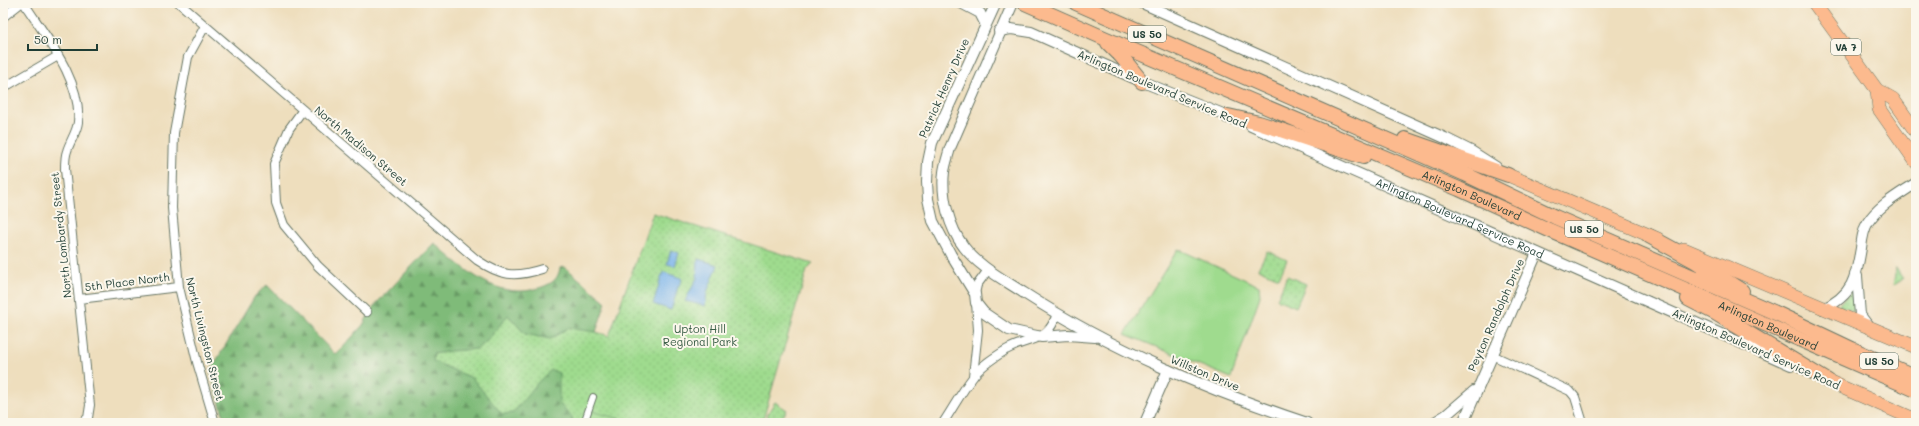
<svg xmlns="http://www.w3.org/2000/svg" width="1919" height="426" font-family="Mali,sans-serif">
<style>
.grass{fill:url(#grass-dots);stroke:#5f8c61}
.forest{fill:url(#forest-firs);stroke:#4f7c56}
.garden{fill:#9fdb8e;stroke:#5f8c61}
.water{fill:#7ab4eb;stroke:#4c7890}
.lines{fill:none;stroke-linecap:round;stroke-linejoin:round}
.pedestrian-casing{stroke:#677564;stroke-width:8}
.minor-casing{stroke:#677564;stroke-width:10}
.tertiary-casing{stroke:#677564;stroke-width:12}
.primary-casing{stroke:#677564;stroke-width:14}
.trunk-casing{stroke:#677564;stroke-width:16}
.pedestrian{stroke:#fff;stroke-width:6}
.minor{stroke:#fff;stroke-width:8}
.tertiary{stroke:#fff;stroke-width:10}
.primary{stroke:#fcba8e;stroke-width:13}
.trunk{stroke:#fcba8e;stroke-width:14}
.labels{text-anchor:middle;stroke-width:4;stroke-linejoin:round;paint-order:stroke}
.shield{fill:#fbf7ec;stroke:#61756b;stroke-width:1}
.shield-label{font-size:10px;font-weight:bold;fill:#1f3d34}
.street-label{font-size:11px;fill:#1f3d34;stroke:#fbf7ec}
.park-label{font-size:11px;fill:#395d46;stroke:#fbf7ec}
</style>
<defs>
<pattern id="grass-dots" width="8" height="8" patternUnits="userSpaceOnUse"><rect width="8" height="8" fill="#9fdb8e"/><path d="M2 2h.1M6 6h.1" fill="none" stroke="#88bd7b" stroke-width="1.8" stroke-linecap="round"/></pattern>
<pattern id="forest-firs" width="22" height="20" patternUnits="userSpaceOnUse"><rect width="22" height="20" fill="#7fbb79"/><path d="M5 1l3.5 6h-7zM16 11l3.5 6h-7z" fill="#679964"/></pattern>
</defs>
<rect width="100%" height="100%" fill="#fbf7ec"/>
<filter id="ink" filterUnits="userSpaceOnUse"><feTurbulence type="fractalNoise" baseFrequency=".025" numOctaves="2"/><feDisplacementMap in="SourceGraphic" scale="8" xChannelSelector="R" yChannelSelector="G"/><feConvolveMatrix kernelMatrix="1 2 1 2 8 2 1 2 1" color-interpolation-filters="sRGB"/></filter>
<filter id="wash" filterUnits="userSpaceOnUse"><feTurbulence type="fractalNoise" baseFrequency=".012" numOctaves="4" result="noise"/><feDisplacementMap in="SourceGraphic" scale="16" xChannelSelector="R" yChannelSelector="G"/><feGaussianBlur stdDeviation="0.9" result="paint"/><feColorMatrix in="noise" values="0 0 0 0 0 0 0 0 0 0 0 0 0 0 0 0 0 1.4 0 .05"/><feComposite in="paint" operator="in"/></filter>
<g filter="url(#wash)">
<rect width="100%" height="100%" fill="#eedebd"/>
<path class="grass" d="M653,213L813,264L807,270L762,423H226L210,371L330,362L411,272L609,336Z
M1267,251L1287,260L1279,278L1258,269Z
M1896,268L1903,279L1893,286Z
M1287,276L1306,284L1296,307L1277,299Z
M1855,289V312L1838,305Z
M775,402L787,410L779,423L766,416Z"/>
<path class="forest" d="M434,243C465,269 498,303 542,287C553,283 558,279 560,268L565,267L606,302L596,332L568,328L550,339L525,334L508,315L487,341L477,349L451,351L434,354L433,361L472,378L502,414L513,413L539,381L551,370L559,373V403L572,417L573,423H226L210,371L255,296L267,285L336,355L363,325L373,307Z"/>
<path class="garden" d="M1178,249L1259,286L1260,296L1231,378L1125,334Z
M591,411L634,423H586Z"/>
<path class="water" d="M671,250L679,253L675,266L667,264Z
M698,259L718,265L707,292L705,306L685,301L697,278Z
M663,272L681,278L682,280L678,287L671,310L653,304Z"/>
</g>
<g filter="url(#ink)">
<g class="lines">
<defs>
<path id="pedestrian" d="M584,423L593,397"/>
<path id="minor" d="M24,3C45,36 82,80 78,122C77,132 70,141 67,151C65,156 65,163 65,169L90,405L88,418L81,423
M179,3L477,260C501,276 514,278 542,269
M3,17L21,3
M205,26L188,57L174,133L172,208L179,287L197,362L215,423
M3,88L58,56
M302,111L289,129L274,164L276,203L284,225L318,266L367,312
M975,294L977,285L988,270
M79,299L179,287
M1492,355L1570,391L1575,397L1583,423
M973,376L978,330L976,303
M943,423C953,408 962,391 973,377C980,366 995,357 1006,350C1030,336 1048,344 1057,313"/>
<g id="tertiary">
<path d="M961,3L980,13L985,23"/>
<path d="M996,3L932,143L928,162L927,182L928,199L933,221L951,255L975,294L976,303L984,313L1009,330L1027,334L1042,337L1068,335L1095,337"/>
<path d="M1013,3L950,148C948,156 945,164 944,172C941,196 949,228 964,247C979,267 1003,279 1024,293C1112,350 1208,390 1307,423"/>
<path d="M1142,3L1445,138L1471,151L1496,167"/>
<path d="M999,31L1011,29L1031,32L1138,80L1233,118"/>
<path id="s1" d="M1251,126L1791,365"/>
<path d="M1857,276L1860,315L1869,327"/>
<path d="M1823,309C1853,295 1856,278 1861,248C1862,239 1863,230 1868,222C1879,205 1900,194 1916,183"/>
<path d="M1145,423L1168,370"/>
<path d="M1433,423L1446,415L1474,391"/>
<path d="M1463,423L1537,253"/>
</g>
<path id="primary" d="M1814,3L1877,90L1893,99L1916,132
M1877,90L1879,109L1916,162
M1508,175L1658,239
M1684,249L1916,347
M1828,381L1916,420"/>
<g id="trunk">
<path id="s2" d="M1025,3L1104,38L1459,189L1549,230L1916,390"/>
<path d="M1076,3L1465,174L1555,217L1778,314L1852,349L1916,377"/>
<path d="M1108,43L1121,56L1142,82"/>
<path d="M1228,116L1259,123L1363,157"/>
<path d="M1405,139L1508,175"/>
<path d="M1649,236L1695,261L1742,291"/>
<path d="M1688,299L1715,313L1828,381"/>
</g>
</defs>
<use href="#pedestrian" class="pedestrian-casing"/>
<use href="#minor" class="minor-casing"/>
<use href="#tertiary" class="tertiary-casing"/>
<use href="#primary" class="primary-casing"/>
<use href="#trunk" class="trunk-casing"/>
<use href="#pedestrian" class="pedestrian"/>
<use href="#minor" class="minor"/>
<use href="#tertiary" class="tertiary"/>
<use href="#primary" class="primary"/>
<use href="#trunk" class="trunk"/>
</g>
</g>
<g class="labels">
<g class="shield">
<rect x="1128" y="26" width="38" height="16" rx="3"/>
<rect x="1831" y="39" width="30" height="16" rx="3"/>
<rect x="1565" y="221" width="38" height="16" rx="3"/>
<rect x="1860" y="353" width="38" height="16" rx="3"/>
</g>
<g class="shield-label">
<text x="1147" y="38">US 50</text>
<text x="1846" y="51">VA 7</text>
<text x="1584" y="233">US 50</text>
<text x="1879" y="365">US 50</text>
</g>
<g class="street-label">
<text transform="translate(944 88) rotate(-66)" y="4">Patrick Henry Drive</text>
<text transform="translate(1162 89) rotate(23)" y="4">Arlington Boulevard Service Road</text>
<text transform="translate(361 146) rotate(40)" y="4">North Madison Street</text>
<text dy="4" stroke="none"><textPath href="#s2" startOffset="486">Arlington Boulevard</textPath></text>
<text dy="4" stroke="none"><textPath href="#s1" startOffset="228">Arlington Boulevard Service Road</textPath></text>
<text transform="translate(61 235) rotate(-96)" y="4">North Lombardy Street</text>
<text transform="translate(127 282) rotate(-7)" y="4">5th Place North</text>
<text transform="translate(1496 315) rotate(-66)" y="4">Peyton Randolph Drive</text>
<text dy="4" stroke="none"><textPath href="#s2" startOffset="810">Arlington Boulevard</textPath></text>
<text transform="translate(205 339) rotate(76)" y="4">North Livingston Street</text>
<text transform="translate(1756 349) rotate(24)" y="4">Arlington Boulevard Service Road</text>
<text transform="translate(1205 373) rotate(23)" y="4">Willston Drive</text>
</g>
<g class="park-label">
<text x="700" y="333">Upton Hill<tspan x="700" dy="13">Regional Park</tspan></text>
</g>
</g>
<rect width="1919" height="426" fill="none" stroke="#fbf7ec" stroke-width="16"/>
<path d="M28 44v6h69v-6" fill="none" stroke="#1f3d34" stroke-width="2"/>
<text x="34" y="44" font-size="12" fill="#1f3d34" stroke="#fbf7ec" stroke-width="3" paint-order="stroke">50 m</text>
</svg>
